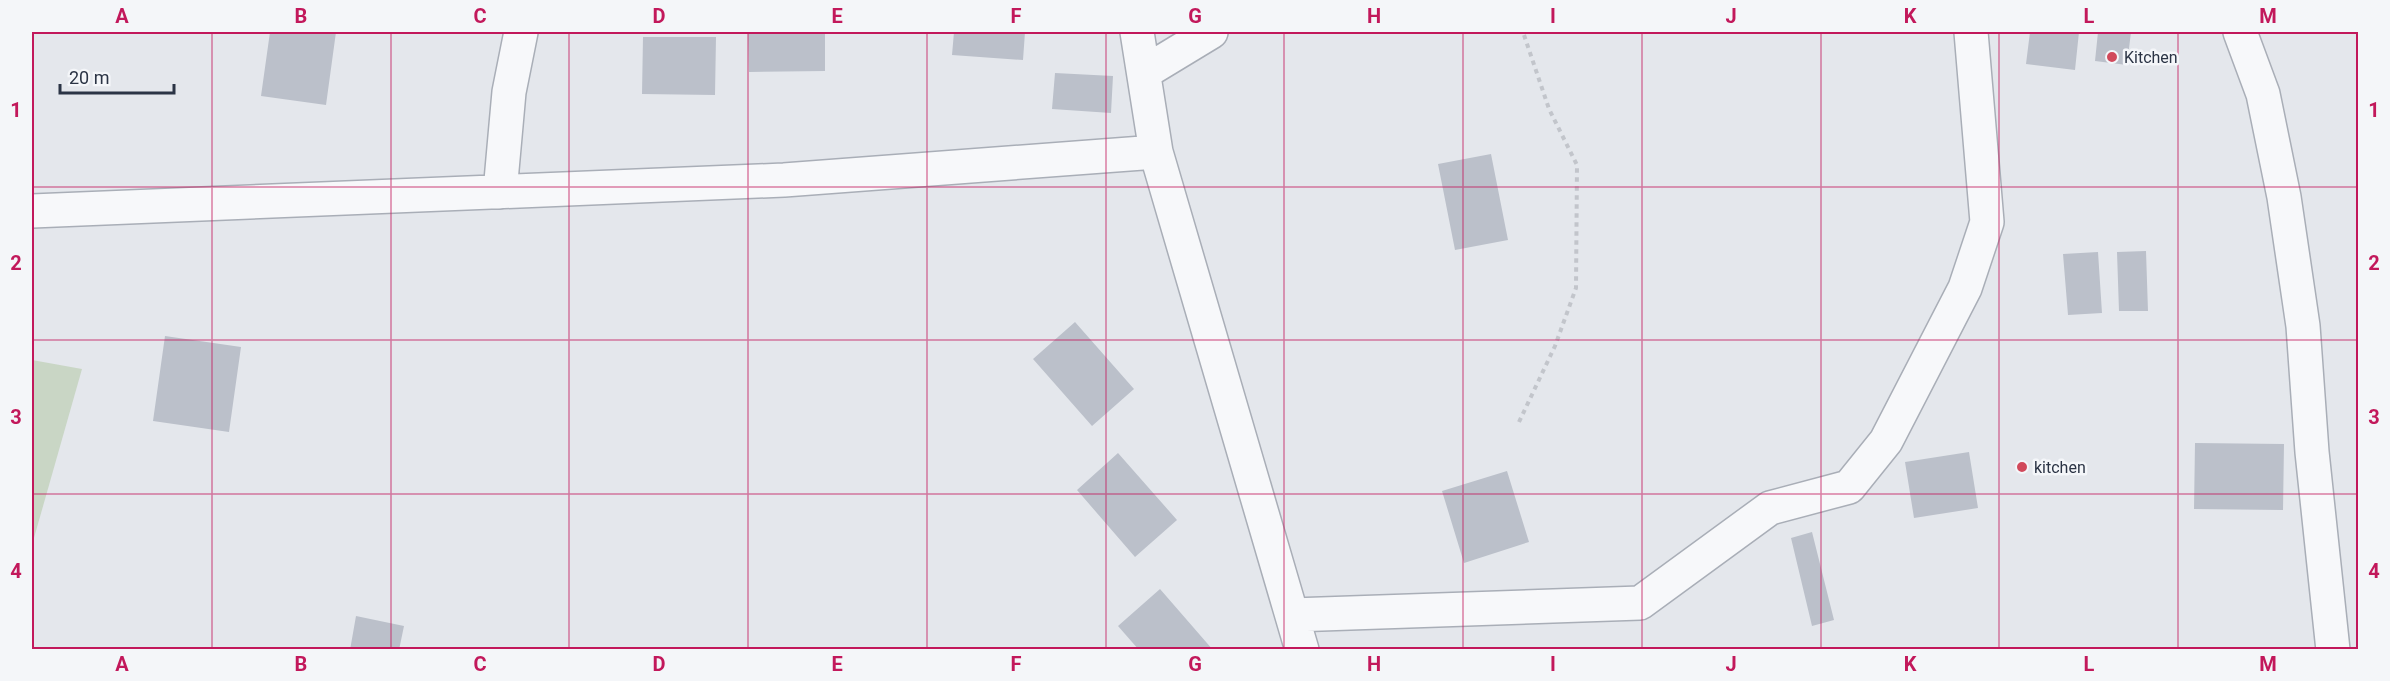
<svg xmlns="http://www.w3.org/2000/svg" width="2390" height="681" font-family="Roboto,sans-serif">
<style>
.green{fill:#c9d6c5}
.building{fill:#bbc0ca}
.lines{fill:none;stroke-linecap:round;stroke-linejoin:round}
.minor-casing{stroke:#a9aeb7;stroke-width:36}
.path{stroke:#c2c5cb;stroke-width:4;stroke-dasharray:4.5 4.5;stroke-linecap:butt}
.minor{stroke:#f7f8fa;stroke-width:33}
.grid{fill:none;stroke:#c2185b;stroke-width:1.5;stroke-opacity:0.55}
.poi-dot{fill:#d1495b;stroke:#f4f6f9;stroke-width:2}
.labels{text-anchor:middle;stroke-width:5;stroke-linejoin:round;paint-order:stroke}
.poi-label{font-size:16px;fill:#2b3445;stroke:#f4f6f9;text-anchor:start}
.neatline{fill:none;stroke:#c2185b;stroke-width:2}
.grid-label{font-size:20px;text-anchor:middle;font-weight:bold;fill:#c2185b}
</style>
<rect width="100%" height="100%" fill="#e4e7ec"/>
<path class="green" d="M32,360L82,369L32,545Z"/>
<path class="building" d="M270,32H336L326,105L261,96Z
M748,32H825V71L749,72Z
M954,32H1025L1023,60L952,55Z
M2030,32H2079L2075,70L2026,64Z
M2098,32H2131L2127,65L2095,61Z
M643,37H716L715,95L642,94Z
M1055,73L1113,76L1111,113L1052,109Z
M1491,154L1508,240L1455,250L1438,164Z
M2146,251L2148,311H2119L2117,252Z
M2098,252L2102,313L2068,315L2063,254Z
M1075,322L1134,389L1092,426L1033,359Z
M165,336L241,347L229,432L153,421Z
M2195,443L2284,444L2283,510L2194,509Z
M1969,452L1978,508L1914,518L1905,462Z
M1118,453L1177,520L1135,557L1077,490Z
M1507,471L1529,542L1464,563L1442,491Z
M1812,532L1834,620L1812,626L1791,538Z
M1160,589L1213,650H1139L1118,626Z
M356,616L404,626L399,650H350Z"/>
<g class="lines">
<defs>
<path id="minor" d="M1137,32L1156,152L1302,650
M2240,32L2263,94L2284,197L2303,326L2312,452L2333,650
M1145,72L1211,32
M500,192L509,92L521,32
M32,211L784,180L1156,152
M1292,615L1640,603L1770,508L1849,487L1886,441L1965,288L1987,222L1971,32"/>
</defs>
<use href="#minor" class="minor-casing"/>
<path class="path" d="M1519,422L1555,346L1576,288L1577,165L1549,109L1523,32"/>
<use href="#minor" class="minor"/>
</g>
<path class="grid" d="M212,32V650M391,32V650M569,32V650M748,32V650M927,32V650M1106,32V650M1284,32V650M1463,32V650M1642,32V650M1821,32V650M1999,32V650M2178,32V650M32,187H2358M32,340H2358M32,494H2358"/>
<g class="poi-dot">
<circle cx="2112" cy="57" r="6"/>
<circle cx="2022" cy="467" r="6"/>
</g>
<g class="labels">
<g class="poi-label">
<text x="2124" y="63">Kitchen</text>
<text x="2034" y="473">kitchen</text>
</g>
</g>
<rect width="2390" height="681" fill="none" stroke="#f4f6f9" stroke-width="66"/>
<path d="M60 84v9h114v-9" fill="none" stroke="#2b3445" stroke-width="3"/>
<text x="69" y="84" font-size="18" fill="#2b3445" stroke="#f4f6f9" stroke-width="4.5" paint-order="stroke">20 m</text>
<rect x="33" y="33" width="2324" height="615" class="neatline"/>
<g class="grid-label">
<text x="122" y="23">A</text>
<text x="301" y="23">B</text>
<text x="480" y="23">C</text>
<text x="659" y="23">D</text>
<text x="837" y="23">E</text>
<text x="1016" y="23">F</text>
<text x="1195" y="23">G</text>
<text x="1374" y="23">H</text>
<text x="1553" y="23">I</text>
<text x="1731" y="23">J</text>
<text x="1910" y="23">K</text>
<text x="2089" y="23">L</text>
<text x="2268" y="23">M</text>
<text x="16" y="117">1</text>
<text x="2374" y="117">1</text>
<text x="16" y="270">2</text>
<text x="2374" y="270">2</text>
<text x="16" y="424">3</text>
<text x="2374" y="424">3</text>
<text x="16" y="578">4</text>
<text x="2374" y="578">4</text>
<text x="122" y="671">A</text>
<text x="301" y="671">B</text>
<text x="480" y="671">C</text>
<text x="659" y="671">D</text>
<text x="837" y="671">E</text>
<text x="1016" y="671">F</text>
<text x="1195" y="671">G</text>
<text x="1374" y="671">H</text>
<text x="1553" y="671">I</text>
<text x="1731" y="671">J</text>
<text x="1910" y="671">K</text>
<text x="2089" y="671">L</text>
<text x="2268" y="671">M</text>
</g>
</svg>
